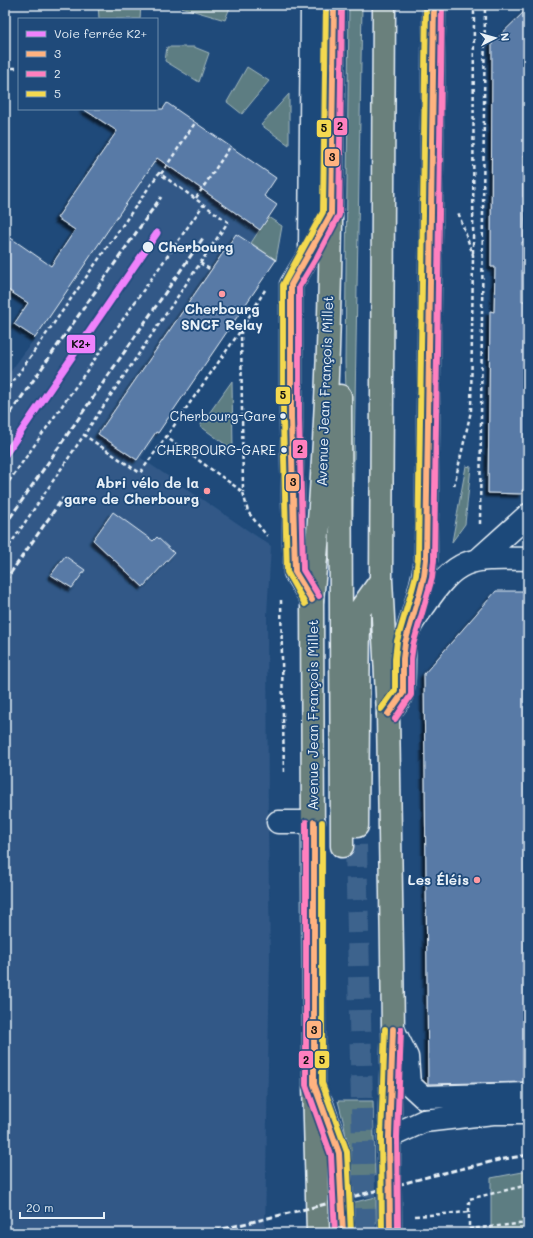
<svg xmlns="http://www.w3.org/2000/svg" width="533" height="1238" font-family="Mali,sans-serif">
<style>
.built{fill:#305887}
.green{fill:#5d7d82;stroke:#a2b7bd}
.building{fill:#587aa6;stroke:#e8f1f8;filter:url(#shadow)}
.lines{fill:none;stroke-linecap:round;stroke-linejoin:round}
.major-tunnel{stroke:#3d638d;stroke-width:22;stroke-dasharray:22 11;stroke-linecap:butt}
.minor-casing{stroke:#e8f1f8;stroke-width:25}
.major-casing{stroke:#e8f1f8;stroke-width:25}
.path{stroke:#e8f1f8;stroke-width:2.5;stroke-dasharray:4 3;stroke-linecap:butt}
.minor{stroke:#1f4a7a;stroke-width:22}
.major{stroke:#6a807c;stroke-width:22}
.rail{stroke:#e8f1f8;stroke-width:3;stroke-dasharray:6 3;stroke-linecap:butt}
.bus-1-casing{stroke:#1f4a7a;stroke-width:9}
.bus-2-casing{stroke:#1f4a7a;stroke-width:9}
.bus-3-casing{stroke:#1f4a7a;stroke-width:9}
.bus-1{stroke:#ffb380;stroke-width:6}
.bus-2{stroke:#ff80bf;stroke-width:6}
.bus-3{stroke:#f4d950;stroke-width:6}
.rail-1-casing{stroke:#1f4a7a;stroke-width:10}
.rail-1{stroke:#ef82fc;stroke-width:7}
.stop-dot{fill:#e8f1f8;stroke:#1f4a7a;stroke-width:1.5}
.poi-dot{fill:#ff9aa2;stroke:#1f4a7a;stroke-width:1.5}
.labels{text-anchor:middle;stroke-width:3.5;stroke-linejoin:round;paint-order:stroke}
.bus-label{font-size:13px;fill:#e8f1f8;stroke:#1f4a7a;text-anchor:end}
.stop-label{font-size:14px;font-weight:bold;fill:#e8f1f8;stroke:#1f4a7a;text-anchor:start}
.poi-label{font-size:14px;font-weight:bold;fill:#e8f1f8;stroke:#1f4a7a;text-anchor:end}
.street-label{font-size:14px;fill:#e8f1f8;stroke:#1f4a7a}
.line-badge{stroke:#1f4a7a;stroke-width:1.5}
.pale-badge-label{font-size:11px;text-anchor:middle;font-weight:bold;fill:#111}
</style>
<defs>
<filter id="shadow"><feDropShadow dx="-3.5" dy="3.5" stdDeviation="1" flood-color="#0009"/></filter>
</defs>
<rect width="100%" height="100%" fill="#1f4a7a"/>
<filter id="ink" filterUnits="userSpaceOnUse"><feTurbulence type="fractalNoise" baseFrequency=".025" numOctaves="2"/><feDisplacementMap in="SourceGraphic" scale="8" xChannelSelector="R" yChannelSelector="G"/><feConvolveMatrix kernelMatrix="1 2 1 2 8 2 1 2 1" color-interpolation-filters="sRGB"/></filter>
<g filter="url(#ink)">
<path class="built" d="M167,103L276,178L264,196L277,205L251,243L276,260L141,458L271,546L267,615L268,823L270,958L265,1233H5V379L35,338L14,324L28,303L26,302L75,231L57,218L105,148L157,117Z"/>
<path class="green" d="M98,5H141L140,19H99Z
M177,5H231L225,20L177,6Z
M349,5H362L353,516H347L348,443L345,363Z
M167,47H194L209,53L199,82L165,61Z
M247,67L269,81L242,114L227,102Z
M289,94V145L261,125Z
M268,217L282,226L276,260L251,243Z
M232,381L233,450L200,426Z
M466,466L471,467L465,524L452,542Z
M338,1101H373L375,1176L352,1180L344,1124Z
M528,1171V1233H491V1178Z
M376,1197V1223L368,1233H351V1203Z"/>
<path class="building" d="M528,8V156L523,155V197H525L524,242H522V301H528V490H522V494L488,493L490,311L494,312L495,267H491L492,43Z
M167,103L276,178L264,196L277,205L260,230L157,158L35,338L14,324L28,303L5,288V234L51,266L75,230L57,218L117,131L83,109H163Z
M236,234L276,260L158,433L156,432L137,460L98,434Z
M113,512L153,541L157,537L174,553L143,587L93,540Z
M65,556L85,570L72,588L51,575Z
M496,591H528V1082L428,1084L424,674Z"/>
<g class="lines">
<path class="major-tunnel" d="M356,845L365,1233"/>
<defs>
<path id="minor" d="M310,250L312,5
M479,559L528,515
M312,600L295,572L291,418V285L310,253L331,214
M408,630C415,607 423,584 426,559L434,5
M388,714C393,708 399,701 402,694C405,687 403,654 405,643C407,628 416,617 425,605C458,555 472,558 528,559
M278,822H314
M393,1029L407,1057L409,1084L423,1097L528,1094
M389,1137L424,1121L493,1113H528"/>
<path id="major" d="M384,5L381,580L388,714L392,952L393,1029L389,1137L390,1233
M340,396L342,846
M357,826L359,611L381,580
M321,1102L339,1153L343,1233
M318,1233L314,1084L312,600C332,403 331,203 334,5"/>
</defs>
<use href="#minor" class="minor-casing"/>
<use href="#major" class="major-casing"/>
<path class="path" d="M5,68H19
M161,174L195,123
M196,198L230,147
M473,253L474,5
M200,263L211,270
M265,290L241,330L166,437L243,492L248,512L267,536
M241,330L243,492
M5,393L159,173L228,222L84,435L140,473L166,437
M454,486L471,411L473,255L458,212
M5,487L204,204
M480,524L485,5
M5,552L84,435
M281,600L284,775
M415,1216L469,1212
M469,1229L528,1223
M469,1233V1199L528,1185"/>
<use href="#minor" class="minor"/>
<use href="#major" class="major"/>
<path class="rail" d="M5,421L161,197
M5,525L203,238
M5,581L63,498
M206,1233L318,1206L431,1176L499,1160L528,1155"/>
<defs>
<path id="bus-1" d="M312,600L295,572L291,418V285L331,214L334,5
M388,714L403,693V659L405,643L420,592L424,576L426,559L434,5
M314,822V1084L339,1153L343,1233
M390,1233L389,1137L393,1029"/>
<path id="bus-2" d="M319,596L303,570L299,418V287L317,257L339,215L342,5
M395,719L411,695V659L413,645L432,578L434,560L442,5
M306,822V1085L331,1155L335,1233
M398,1233L397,1137L401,1029"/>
<path id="bus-3" d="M305,604L287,572L283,418V285L323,212L326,5
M381,709L395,690V659L397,641L412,590L416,575L418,558L426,5
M322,822V1083L347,1152L351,1233
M382,1233L381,1137L385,1029"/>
</defs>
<use href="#bus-1" class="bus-1-casing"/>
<use href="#bus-2" class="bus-2-casing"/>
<use href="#bus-3" class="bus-3-casing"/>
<use href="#bus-1" class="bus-1"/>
<use href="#bus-2" class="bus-2"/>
<use href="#bus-3" class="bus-3"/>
<defs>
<path id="rail-1" d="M5,455L157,233"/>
</defs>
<use href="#rail-1" class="rail-1-casing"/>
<use href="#rail-1" class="rail-1"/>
</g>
</g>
<g class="stop-dot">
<circle cx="148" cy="247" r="6"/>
<circle cx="283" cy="416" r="3.5"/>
<circle cx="284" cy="450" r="3.5"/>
</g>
<g class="poi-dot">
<circle cx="222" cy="294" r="4"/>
<circle cx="207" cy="491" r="4"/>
<circle cx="477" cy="880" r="4"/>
</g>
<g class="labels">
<g class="bus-label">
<text x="276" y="421">Cherbourg-Gare</text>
<text x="276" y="455">CHERBOURG-GARE</text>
</g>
<g class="stop-label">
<text x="158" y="252">Cherbourg</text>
</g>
<g class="poi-label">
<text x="222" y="314" text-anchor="middle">Cherbourg<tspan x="222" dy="16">SNCF Relay</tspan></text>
<text x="199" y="488">Abri vélo de la<tspan x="199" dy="16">gare de Cherbourg</tspan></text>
<text x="469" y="885">Les Éléis</text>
</g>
<g class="street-label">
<text transform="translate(325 391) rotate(-88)" y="5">Avenue Jean François Millet</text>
<text transform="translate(313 715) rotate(-90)" y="5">Avenue Jean François Millet</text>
</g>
</g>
<g class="line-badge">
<rect x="333" y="117" width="15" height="19" rx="4" fill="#ff80bf"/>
<rect x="316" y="119" width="16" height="19" rx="4" fill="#f4d950"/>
<rect x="324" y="148" width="16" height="19" rx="4" fill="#ffb380"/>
<rect x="66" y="334" width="30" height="20" rx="4" fill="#ef82fc"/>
<rect x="275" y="386" width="16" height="19" rx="4" fill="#f4d950"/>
<rect x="292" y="439" width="16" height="20" rx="4" fill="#ff80bf"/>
<rect x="285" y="473" width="15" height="19" rx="4" fill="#ffb380"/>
<rect x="306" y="1020" width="16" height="19" rx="4" fill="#ffb380"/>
<rect x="298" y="1050" width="16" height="19" rx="4" fill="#ff80bf"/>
<rect x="314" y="1050" width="16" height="19" rx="4" fill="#f4d950"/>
</g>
<g class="pale-badge-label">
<text x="340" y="130">2</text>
<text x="324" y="132">5</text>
<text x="332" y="161">3</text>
<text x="81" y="348">K2+</text>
<text x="283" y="399">5</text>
<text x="300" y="453">2</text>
<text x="293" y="486">3</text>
<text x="314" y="1034">3</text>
<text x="306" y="1064">2</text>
<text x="322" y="1064">5</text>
</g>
<rect width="533" height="1238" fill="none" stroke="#1f4a7a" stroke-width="20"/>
<rect x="10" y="10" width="513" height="1218" fill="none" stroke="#e8f1f8" stroke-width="1.5" filter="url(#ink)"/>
<rect x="18" y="18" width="140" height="92" fill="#1f4a7a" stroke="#6f8dac"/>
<rect x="26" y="31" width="20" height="6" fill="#ef82fc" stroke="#6f8dac"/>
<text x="54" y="38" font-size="12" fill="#e8f1f8">Voie ferrée K2+</text>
<rect x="26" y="51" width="20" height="6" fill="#ffb380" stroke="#6f8dac"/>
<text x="54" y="58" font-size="12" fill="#e8f1f8">3</text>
<rect x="26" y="71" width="20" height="6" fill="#ff80bf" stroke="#6f8dac"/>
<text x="54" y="78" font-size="12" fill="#e8f1f8">2</text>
<rect x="26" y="91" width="20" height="6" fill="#f4d950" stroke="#6f8dac"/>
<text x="54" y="98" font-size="12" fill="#e8f1f8">5</text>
<g transform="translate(495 38) rotate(84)" stroke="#1f4a7a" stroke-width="3" paint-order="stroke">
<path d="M0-3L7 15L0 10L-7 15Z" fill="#e8f1f8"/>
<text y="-6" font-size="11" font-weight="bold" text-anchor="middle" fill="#e8f1f8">N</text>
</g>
<path d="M20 1212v6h84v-6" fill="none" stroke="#e8f1f8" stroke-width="2"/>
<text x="26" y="1212" font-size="12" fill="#e8f1f8" stroke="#1f4a7a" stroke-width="3" paint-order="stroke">20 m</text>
</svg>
